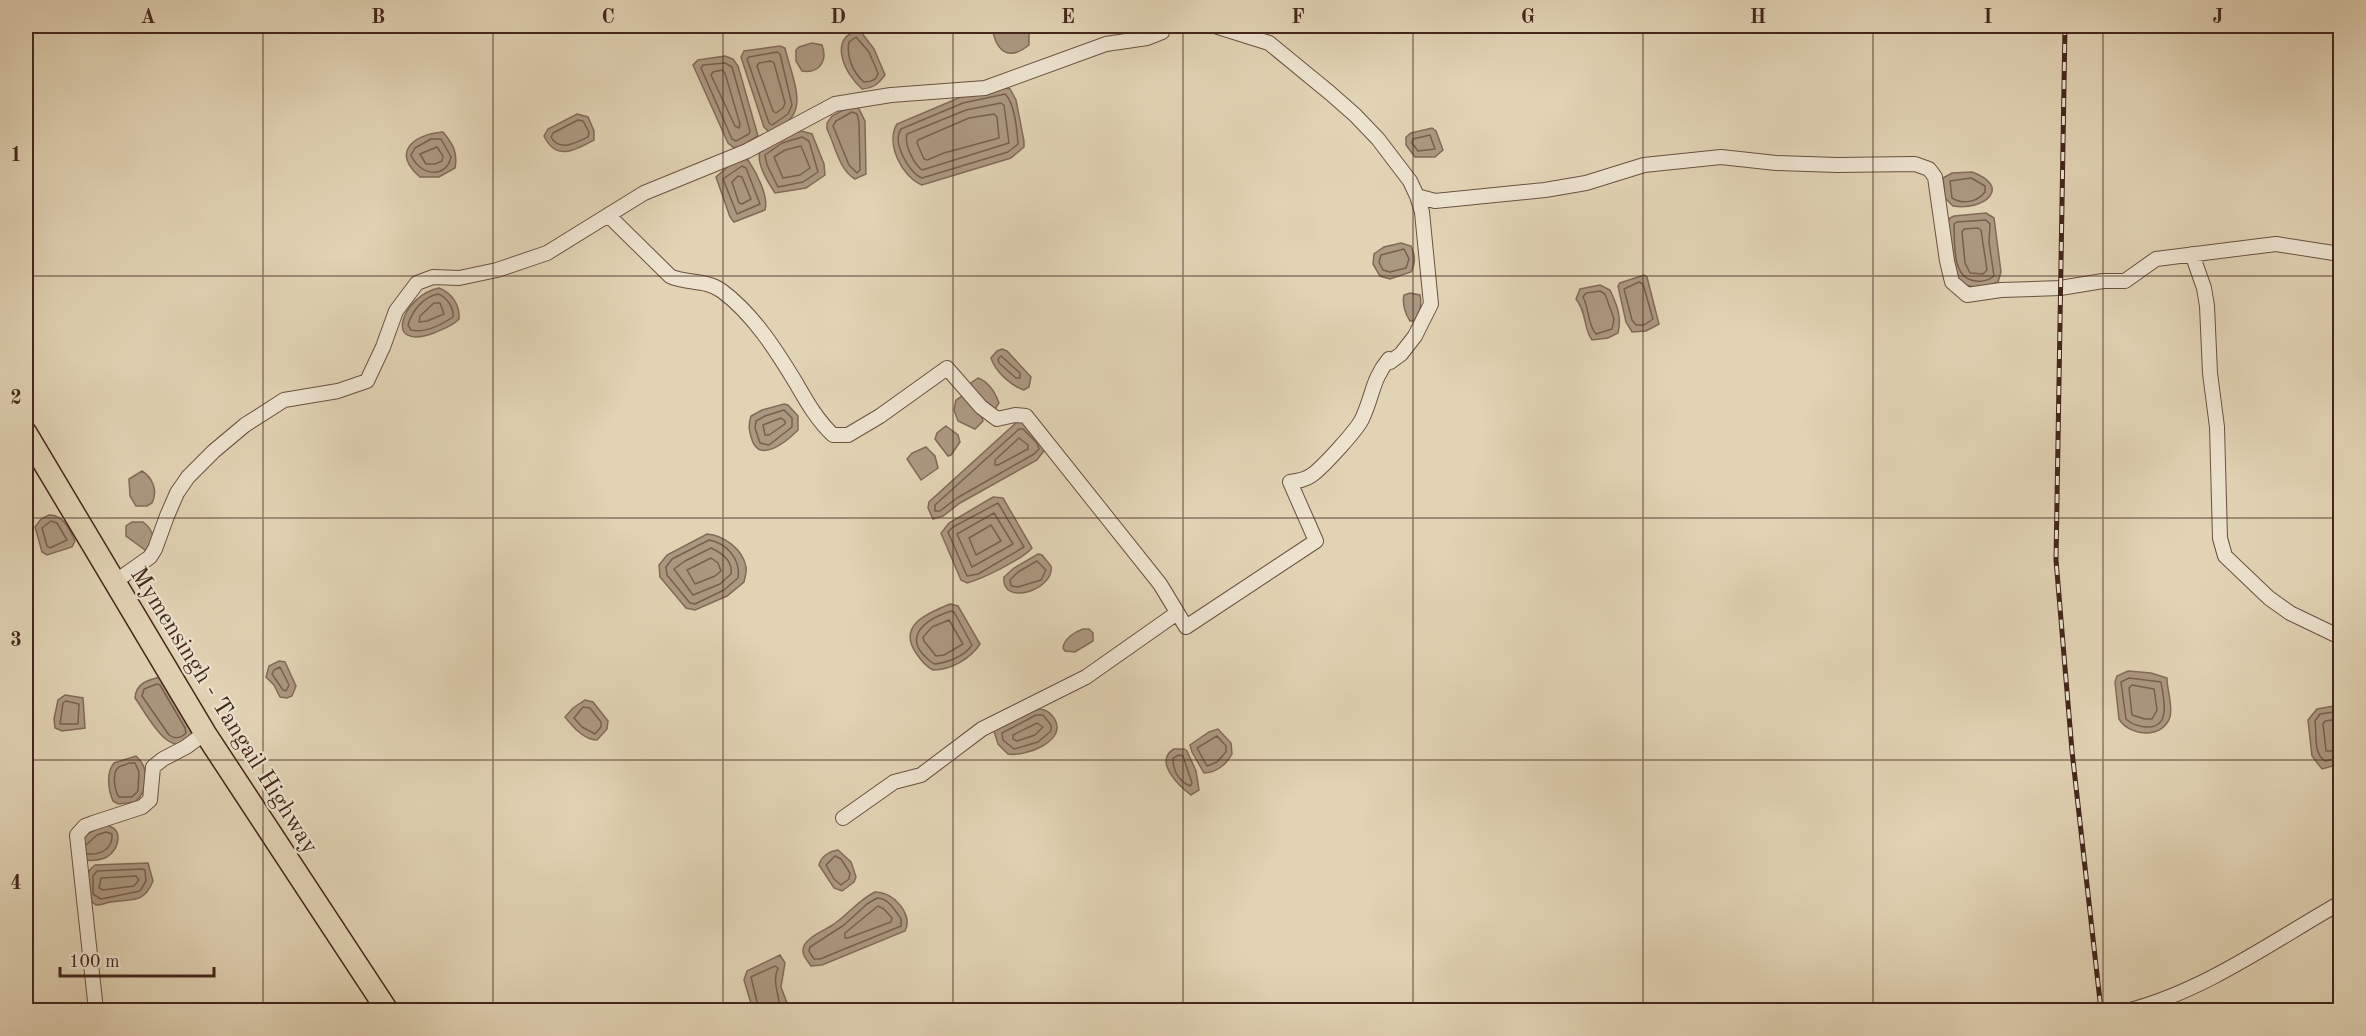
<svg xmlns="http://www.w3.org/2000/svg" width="2366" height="1036" font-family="'Old Standard TT',serif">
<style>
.water{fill:#ab9880;stroke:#816a58;stroke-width:1.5}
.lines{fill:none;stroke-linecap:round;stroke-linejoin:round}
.shore{stroke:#775f4e;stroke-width:1.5}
.minor-casing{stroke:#6a5141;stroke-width:16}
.highway-casing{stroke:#43261b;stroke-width:24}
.minor{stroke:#ece2ce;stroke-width:14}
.highway{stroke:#e1d3b4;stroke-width:21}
.rail-casing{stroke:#43261b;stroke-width:5}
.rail{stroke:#ece2ce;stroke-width:3;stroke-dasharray:9;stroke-linecap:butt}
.grid{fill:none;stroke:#43261b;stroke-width:1.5;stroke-opacity:0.55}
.labels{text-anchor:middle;stroke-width:4.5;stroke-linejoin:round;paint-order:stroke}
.street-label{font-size:24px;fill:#43261b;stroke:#ece2ce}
.neatline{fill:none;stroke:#43261b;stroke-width:2}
.grid-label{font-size:20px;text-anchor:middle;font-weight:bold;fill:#43261b}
</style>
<rect width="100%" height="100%" fill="#e1d3b4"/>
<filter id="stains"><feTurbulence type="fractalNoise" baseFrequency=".00333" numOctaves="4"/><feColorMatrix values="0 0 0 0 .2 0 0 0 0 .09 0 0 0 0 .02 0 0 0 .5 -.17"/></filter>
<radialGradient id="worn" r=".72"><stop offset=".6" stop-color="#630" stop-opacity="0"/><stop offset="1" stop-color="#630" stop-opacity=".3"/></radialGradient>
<path class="water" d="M992,26H1029V45C1007,63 995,49 992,26Z
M856,31L861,32L874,49L885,75C878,84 874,88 862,89C846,75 828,41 856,31Z
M812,43L822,45C828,61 819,74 802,71L796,61V50L799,47Z
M780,46L785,48C793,83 814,117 769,132L764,127L741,57L744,51Z
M725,56L733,59L738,66L758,136L741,146L734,148L728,143L693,65L698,60Z
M1005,88L1010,89L1016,100L1024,141V147L1011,158L922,185C902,177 885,143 897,124L961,97Z
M849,107H858L865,121L866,174L855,179C839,170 835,145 827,129V123L832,116Z
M577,114L588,117L594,131V140C574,151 556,161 544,136L548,129Z
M1432,128L1436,131L1443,150L1435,157H1415L1406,145V137L1411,133Z
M801,131L812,134L824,164L825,175L806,188L775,193C768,182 756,164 760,151L786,135Z
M443,132C453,144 458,153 455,168L439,177H420C391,152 413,135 443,132Z
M743,159L748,160C756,172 769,196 765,210L734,222L730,217L716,177L731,164Z
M1972,172C2013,187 1984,211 1953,206L1945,198L1943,178L1952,173Z
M1986,213L1994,218L2001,272L1998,282C1946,302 1952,258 1948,222L1950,218L1954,216Z
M1401,243L1411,246C1415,255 1416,262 1411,272L1390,279L1380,276L1373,264L1374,254L1384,247Z
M1644,275L1647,277L1659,324L1646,331L1632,332L1626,322L1618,286L1620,283Z
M1600,285L1610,290C1617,305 1622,317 1618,333L1608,338L1592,340C1583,328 1587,312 1576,299L1580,289Z
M439,288C452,293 460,305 459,319C453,326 443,329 434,333C381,352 403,295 439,288Z
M1410,293L1420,295C1422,306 1420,312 1414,321H1410C1405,314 1402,303 1404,295Z
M1002,349L1007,351L1031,377L1029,387L1024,390C1011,386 995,371 991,358L997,351Z
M978,378C989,382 995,392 999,403L995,409H991L970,388L971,383Z
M964,395L980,411L983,421L975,429L958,421L954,410L956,400Z
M784,404L788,405L798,416V430C787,441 760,464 752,440C749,431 748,425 751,416L762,410Z
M1017,422H1024L1046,448L1037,460L960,503L943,516L933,519L928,508L929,502Z
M946,426L958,435L960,442L951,455L948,456L935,439L937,433Z
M926,447L935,456L938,468L921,480L907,459L912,453Z
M142,471C153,478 158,491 152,503L147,506H136L130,496L129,479Z
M993,497L1003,498L1032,548C1023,559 982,579 967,583L961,580L941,533L949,523Z
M49,515C63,514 70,530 75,541L72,547L47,555L42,552L35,527L41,519Z
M143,522C153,529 159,545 145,550L126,536V526L132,522Z
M707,534C723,535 743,549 746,567C747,571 745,577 744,582L727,596L695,610L686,608L660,577L659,565L667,555Z
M1038,554L1042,555L1051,566C1055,590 1001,607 1004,577L1014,568Z
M950,604L958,606L980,644C970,659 951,670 933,670C925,666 921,660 916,653C897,625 928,613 950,604Z
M1083,629H1089L1093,633V641L1075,652L1065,651L1063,648C1064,639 1074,632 1083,629Z
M279,661L285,662L296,686L292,696L287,698L280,697L274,685L266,677L269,666Z
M2128,671L2151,673L2167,678C2167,691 2173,704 2170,717C2163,739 2130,737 2119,719L2115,682L2117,676Z
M160,677L193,733C172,767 147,714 135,698C136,683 148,680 160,677Z
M65,695L83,698L85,728L62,731L55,728L54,719L58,700Z
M585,700L593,702L608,721L607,729L597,740C584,740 573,727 565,717L573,708Z
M2340,705V764L2322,769L2312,756L2308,720L2317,709Z
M1034,709C1044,709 1048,710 1054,718C1069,741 1025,757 1008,754L998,744L994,731Z
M1218,729L1231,743L1232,754C1227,764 1216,773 1204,773L1192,752L1190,745L1209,732Z
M1174,749H1184L1187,751L1196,771L1199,790L1191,795C1179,786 1153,761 1174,749Z
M136,756C150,768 148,791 135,802L118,804L113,801C108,789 106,773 114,763Z
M105,825C124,828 120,848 107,857C99,861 91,861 83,860C78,838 85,833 105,825Z
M838,850L851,862L856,877L854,882L842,891L834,888L819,865C821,856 830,851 838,850Z
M148,863L153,881C143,905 132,898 111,902C105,903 102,905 96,905L88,899C87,885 83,873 95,865Z
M875,892C893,891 914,915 905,931L822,965L811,966C808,961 802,956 803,950C803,939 823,931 831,926C847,916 858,900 875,892Z
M780,955L785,963L781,987L787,1003L782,1010H753L744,980L747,971Z"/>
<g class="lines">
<path class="shore" d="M856,37L869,52L878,73C877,80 870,82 864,82C853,73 846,56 849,42Z
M777,52L780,54L792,105L788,114L772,125L769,123L747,59L749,57Z
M771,61L774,63L785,103L783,108L776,113L773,111L757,66L759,63Z
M725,63L732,67L750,131L749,134L736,141L732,139L701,68L703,65Z
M722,70L725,73L740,124L739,128L735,126L711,75L713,72Z
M1005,94C1015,103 1017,130 1018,144L1008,152L922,178C908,172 892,142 901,129L963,103Z
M1001,103L1004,105L1009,143L922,170C914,164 904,145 907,134L966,110Z
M852,112L857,114L859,122L860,170L857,173L849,165L833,126L836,121Z
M994,114L997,117L999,138L944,153L927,160L924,159L917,143L918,140L969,118Z
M578,120L583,121L589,132L588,137C576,143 559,152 551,137L553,133Z
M1430,135L1435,149L1418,151L1412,143L1413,139Z
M802,137L809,141L818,172L803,182L778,187L767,165L765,155L782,143Z
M431,139H441L451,157C446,180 419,175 411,155L415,148Z
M801,146L810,168L800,175L783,178L774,157L785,150Z
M437,147L443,156L442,161L435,164H426L420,154Z
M742,166L746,168L760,204L737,214L723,179Z
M738,176L742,177L751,199L742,204L739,203L732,182Z
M1971,178L1985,186V192C1977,202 1963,205 1952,198L1950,181Z
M1986,220L1990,224L1989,242L1994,276C1989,280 1984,282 1977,281C1951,280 1955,243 1954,224L1957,222Z
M1978,228L1981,230L1987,270L1983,274L1970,273L1965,263L1962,232L1964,229Z
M1404,249L1409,259L1406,268L1390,272L1383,270L1379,262L1381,255Z
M1639,282L1643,284L1653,319L1644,325H1636L1632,320L1624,289Z
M1600,291L1605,294L1614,319L1612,329L1596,334C1588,326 1589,308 1583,297L1586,293Z
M438,294C447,297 454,308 453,317C441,325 424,333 411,330L408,325C412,311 423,297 438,294Z
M434,303H440L444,314L427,321L419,322L420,316Z
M1001,356L1020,373V378H1016L999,363L998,359Z
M784,410L792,418V427L769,445L760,443L755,428L756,421L765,416Z
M781,418L785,421V424L769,435H765L763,425Z
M1019,429H1023L1037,443L1039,449L1034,454L957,498L940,511H935V505Z
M1019,438L1028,445V449L998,465H995V460Z
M998,503L1024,547L978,574L967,576L948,532L953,527Z
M994,513L1013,544L972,567L957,534Z
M51,521L57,523L67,540L50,548L47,546L42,528Z
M991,525L1001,541L976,555L969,538Z
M709,540C727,543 741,560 738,578L724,590L695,604L690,603L667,575L666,567L672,559Z
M711,548C722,553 733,561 731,574L720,584L693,595L674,569L685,561Z
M711,558L718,563L721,571L715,576L695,584L687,570Z
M1037,561L1046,570L1041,580L1018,587L1011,586L1010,580L1018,572Z
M951,611L954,612L972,645C965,656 947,663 934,664C900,640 921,621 951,611Z
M949,620L963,644L944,655L936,656L924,641L923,637L932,627Z
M280,667L289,685L286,691L283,690L272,674L274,670Z
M2129,678L2161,682C2163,696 2172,727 2148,727C2140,727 2131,724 2126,719L2121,682Z
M157,684L160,685L185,728L186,733C180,739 175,739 169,735L142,696L144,689Z
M2132,685L2154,689L2157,710L2152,719H2145L2132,715L2129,688Z
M66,701L79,704L78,724H60L63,703Z
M583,707L590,708L601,722V727L595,734L582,727L574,718Z
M2340,711L2320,714L2315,721C2317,735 2313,753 2325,761L2340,758
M1036,715H1043L1051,725V731L1038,742L1014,749L1003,740L1002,733Z
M2340,719L2325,721L2323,724L2326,751H2340
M1037,723L1043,727L1035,735L1017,741L1013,739V735Z
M1217,736L1226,746V752L1217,762L1207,766L1197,748Z
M1179,755L1183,756L1192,783L1190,786C1179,781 1173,771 1173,758Z
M129,763H135L139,772L138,791L132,797H119C115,792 111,772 119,767C122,765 126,765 129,763Z
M86,845L97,835L106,832L112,834C113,849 101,855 87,854
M835,856L841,859L850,873L849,879L841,885L834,879L826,865Z
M142,869L145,870L146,881L140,891L101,899L93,894V876L97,871Z
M136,876L139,880L134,886L103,890L99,888L101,878Z
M877,898C888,898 895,910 901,919V926L820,959H814L809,951L810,947L844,925L867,904Z
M878,906L884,909L892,918L891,922L848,938H845V933Z
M759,1010L751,977L775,966L778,968C771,984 781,995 779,1010"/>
<defs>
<path id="minor" d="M1215,26L1269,43L1330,93L1355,115L1378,139L1410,181L1417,196L1435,201L1545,190L1586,183L1644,165L1721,157L1776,163L1837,165L1915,164L1929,169L1935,177L1947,261L1952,282L1967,295L2001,290L2060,288L2103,281H2125L2156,259L2276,244L2340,254
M608,215L670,276C686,284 706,279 722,291C753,314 776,350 796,383C807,402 817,420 833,435H848L880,416L947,368L981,407L997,419L1015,415L1026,416L1160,584L1186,627L1316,541L1290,482C1298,481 1305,480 1312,475C1323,467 1357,430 1362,419C1373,396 1372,379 1389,359L1390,362L1401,354L1415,336L1431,304L1422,212L1417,196
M2192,254L2204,288L2207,306L2210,373L2217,427L2220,538L2225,556L2269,598L2290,613L2340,637
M116,581L150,557L155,549L167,516L177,493L188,477L214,451L245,425L284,400L338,391L367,381L383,347L396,311L417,283L433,277L459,278L497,270L547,253L644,193L747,151L835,104L891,95L985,88L1106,44L1147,38L1162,32V26
M843,818L894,782L921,775L982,729L1086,677L1177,613
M96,1010L77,835L85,826L93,823L142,807L150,800L153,767L163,759L186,747L205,733
M2130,1010C2206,990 2273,941 2340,903"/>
<path id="highway" d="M26,433L205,733L387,1010"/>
</defs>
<use href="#minor" class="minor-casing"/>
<use href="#highway" class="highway-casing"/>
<use href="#minor" class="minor"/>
<use href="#highway" class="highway"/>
<defs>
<path id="rail" d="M2065,26L2056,560L2072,751L2101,1010"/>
</defs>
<use href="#rail" class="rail-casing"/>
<use href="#rail" class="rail"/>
</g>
<path class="grid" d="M263,26V1010M493,26V1010M723,26V1010M953,26V1010M1183,26V1010M1413,26V1010M1643,26V1010M1873,26V1010M2103,26V1010M26,276H2340M26,518H2340M26,760H2340"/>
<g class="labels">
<g class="street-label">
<text transform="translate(225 710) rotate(58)" y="8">Mymensingh - Tangail Highway</text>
</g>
</g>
<rect width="2366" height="1036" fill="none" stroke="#e1d3b4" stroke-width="66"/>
<path d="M60 967v9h154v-9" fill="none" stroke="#43261b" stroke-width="3"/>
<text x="69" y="967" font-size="18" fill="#43261b" stroke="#ece2ce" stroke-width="4.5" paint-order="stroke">100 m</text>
<rect x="33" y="33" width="2300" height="970" class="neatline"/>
<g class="grid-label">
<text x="148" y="23">A</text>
<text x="378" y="23">B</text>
<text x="608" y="23">C</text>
<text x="838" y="23">D</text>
<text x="1068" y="23">E</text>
<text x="1298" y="23">F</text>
<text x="1528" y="23">G</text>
<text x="1758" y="23">H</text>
<text x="1988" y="23">I</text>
<text x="2218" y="23">J</text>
<text x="16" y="161">1</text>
<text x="16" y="404">2</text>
<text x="16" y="646">3</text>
<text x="16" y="889">4</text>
</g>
<rect width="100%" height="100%" filter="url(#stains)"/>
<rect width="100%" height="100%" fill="url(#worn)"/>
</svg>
